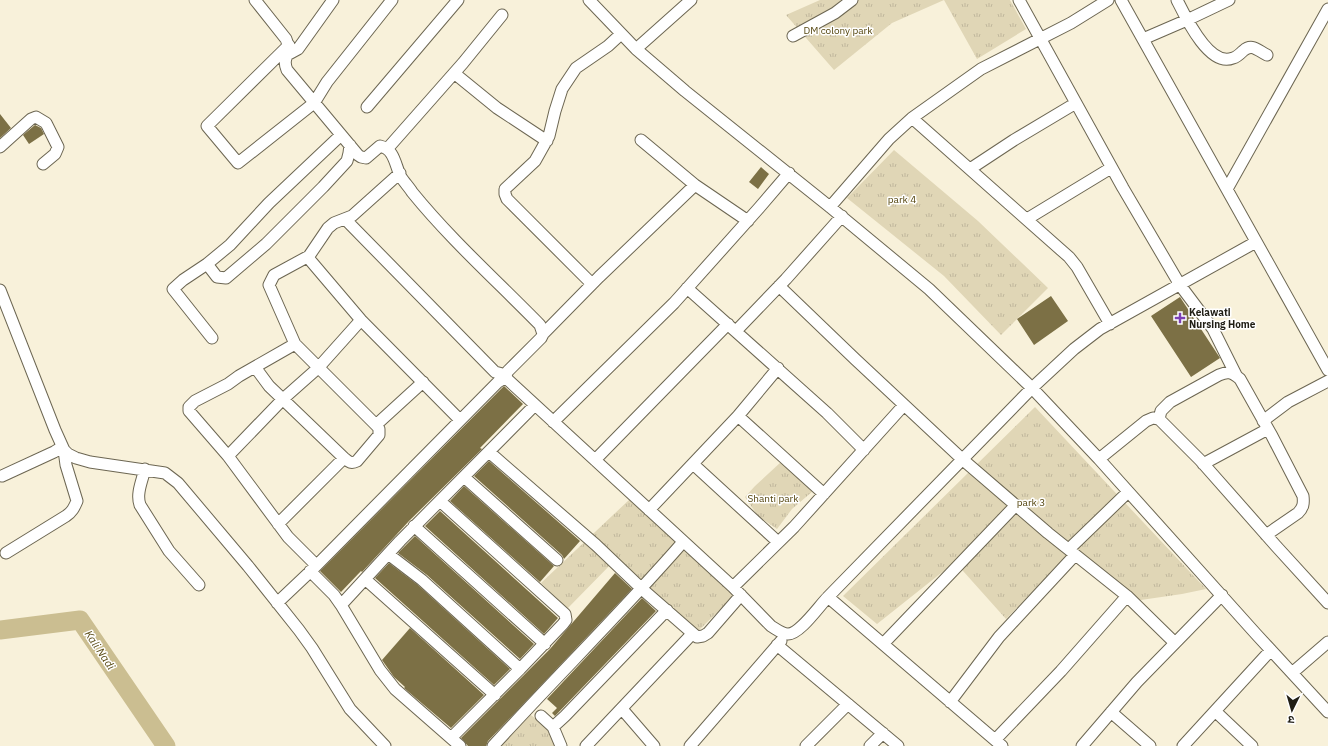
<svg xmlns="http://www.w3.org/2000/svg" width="1328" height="746" font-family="'IBM Plex Sans','Noto Sans Devanagari',sans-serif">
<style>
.park{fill:url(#park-tufts)}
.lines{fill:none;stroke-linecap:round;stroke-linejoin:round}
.river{stroke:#cbbe91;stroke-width:19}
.building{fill:#7c7045}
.minor-casing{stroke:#6c6652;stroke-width:13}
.minor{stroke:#fff;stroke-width:11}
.poi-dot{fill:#7b3fb4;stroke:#fff;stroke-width:1.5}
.labels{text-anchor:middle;stroke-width:3;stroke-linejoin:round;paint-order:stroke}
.park-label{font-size:10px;fill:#55460f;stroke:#fff}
.poi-label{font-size:10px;font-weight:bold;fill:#201e15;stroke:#fff;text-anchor:start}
.water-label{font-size:11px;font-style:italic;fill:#5a4c16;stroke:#fff}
</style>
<defs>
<pattern id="park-tufts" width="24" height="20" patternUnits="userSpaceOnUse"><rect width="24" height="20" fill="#e0d6b6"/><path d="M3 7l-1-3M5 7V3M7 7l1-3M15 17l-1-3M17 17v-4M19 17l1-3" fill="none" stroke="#c0b79c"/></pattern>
</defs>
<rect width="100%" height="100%" fill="#f8f1da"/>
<path class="park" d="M820,0H1010L1026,29L977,59L944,0L892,23L834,70L786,15Z
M894,150L978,221L1048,288L1001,335L944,276L847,198Z
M1035,407L1206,589L1182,594L1134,601L1069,554L1006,619L955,562L877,624L843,596Z
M781,462L813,491L792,509L777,529L758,516L745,497L755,486Z
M630,499L734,596L696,633L616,559L567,609L541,583Z
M528,713L546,726L567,746H493Z"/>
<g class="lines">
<path class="river" d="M0,630L80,620L166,746"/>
</g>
<path class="building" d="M0,114L11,128L0,138Z
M35,125L41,128L44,134L29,144L23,135Z
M761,167L769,174L758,189L749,182Z
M1051,296L1068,321L1034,345L1017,319Z
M1180,297L1220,358L1191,377L1151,316Z
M504,386L523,404L480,448L482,449L409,521L362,572L361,571L341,592L320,571Z
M489,461L580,541L564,559L562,555L474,476Z
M464,486L554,566L540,582L450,501Z
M440,511L558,618L544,634L425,526Z
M415,536L534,644L520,659L427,575L398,553Z
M389,563L418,585L510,669L494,685L375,578Z
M615,573L632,589L512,716L488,741L486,746H468L461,738L550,649Z
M642,598L656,611L555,716L552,713L557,708L547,699Z
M410,628L484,695L451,728L404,688L405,687L394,677L382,660Z"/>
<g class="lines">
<defs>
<path id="minor" d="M255,0L286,39C293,55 281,56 287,70L358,155L361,157L366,158L380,146C395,149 395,166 401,177C404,182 409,187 412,192C451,240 497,281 540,325L543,334
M589,0L636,49L685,91L830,207L929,289L1032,388L1099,459L1256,634L1328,712
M1019,0L1123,188L1180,285L1213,329L1236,375
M1121,0L1328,370
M1177,0C1185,16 1209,68 1233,58C1237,57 1240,54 1243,51C1252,43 1257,50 1267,55
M793,36L835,13L852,0
M1143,39L1187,20L1229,0
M289,45L207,126L238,163L314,103L327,82L392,0
M636,49L691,0
M287,55L298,49L333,0
M454,73L497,108L547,141
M367,107L458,0
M912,118L1069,257L1077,267L1110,324
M641,140L695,185L748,221
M0,147L31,119L36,117L46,123L58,147L55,154L43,164
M388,150V148L463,63L502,15
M970,169L1014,140L1076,103
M400,173L352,216L334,223L328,228L309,256L310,260L361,320L460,420
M1227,189L1328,9
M830,207L889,139L912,118L981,69L1071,23L1108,0
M345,219L495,372L506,375
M1027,219L1111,168
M309,256L274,275L269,285L295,344L239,376L228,384L195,401L189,407V411L228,456L288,537L316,565
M207,264L217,277L226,278L266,244L323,187L347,161L349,153L350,145
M592,284L507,199L505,194V189L535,161L549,136L555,111L562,89L576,68L608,46L621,34
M779,286L855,359L962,459L1048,533L1127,596L1175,643
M687,288L827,413L864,450
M0,290L55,430L64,450L68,454L76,458L90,462L165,473L178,483L248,566L299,630L312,648L350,709L385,746
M736,331L786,279L842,216
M212,338L173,289L183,280L207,264L230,245L269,203L341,135
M255,367L269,386L344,458C349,462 351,464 357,461L379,435V429L377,426L295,344
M506,375L507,379L733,587L771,626C776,629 782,634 788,634C800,634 819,606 828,597L1032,388L1074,349L1100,329L1256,242
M506,375L508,371L541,338L543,334L599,277L695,185
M738,416L824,494
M1159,419L1161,411L1170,402L1219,375C1228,371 1232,372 1240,379L1272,436L1303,496C1304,504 1303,508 1298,513L1266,535
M1263,421L1288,402L1328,381
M553,422L674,303L759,208L789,173
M377,426V424L423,382
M489,452L596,545L642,589L697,637L703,636L708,633L741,595
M228,456L283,399L318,368L361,320
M1099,459L1146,421L1153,418L1159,419L1200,460L1276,546L1328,603
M595,460L728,324
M693,464L778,542
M1203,464L1268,429
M145,469C142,481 136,494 140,505L169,551L199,585
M2,476L54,452L62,447
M464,477L557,560
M649,510L738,416L778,368
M278,524L344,458
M414,526L545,644
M1069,549L1128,492
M6,553L66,516C72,512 74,508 77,501L66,465L64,450
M388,554L422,580L520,669L563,624L566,620L565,614L440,501
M310,571L334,595L341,605L380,670L395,689L460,746
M365,579L495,695
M733,587L794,527L904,405
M828,597L1002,746
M277,603L314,568L498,382L506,377
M341,605L400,541L535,405
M883,644L1016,505
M777,645L898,746
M1292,673L1328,642
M950,702L999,637L1075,555
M622,709L654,746
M1215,711L1252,746
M1111,712L1150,746
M541,716L553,727L561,746
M553,727L565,716L667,610
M451,738L520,669
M995,740L1061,671L1127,596
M493,746C556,677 622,612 683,542
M586,746L692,634
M690,746L781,641
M806,746L848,704
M870,746L883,733
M1082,746L1137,682L1222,595
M1183,746L1271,650"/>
</defs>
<use href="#minor" class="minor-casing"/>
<use href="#minor" class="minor"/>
</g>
<path class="poi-dot" d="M1178 312h4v4h4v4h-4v4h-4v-4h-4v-4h4z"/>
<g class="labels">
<g class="park-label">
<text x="838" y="34">DM colony park</text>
<text x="902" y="203">park 4</text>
<text x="773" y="502">Shanti park</text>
<text x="1031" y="506">park 3</text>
</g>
<g class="poi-label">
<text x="1189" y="316">Kelawati<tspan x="1189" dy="12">Nursing Home</tspan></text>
</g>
<g class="water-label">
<text transform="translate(100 650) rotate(56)" y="4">Kali Nadi</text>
</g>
</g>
<g transform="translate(1292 710) rotate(185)" stroke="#ffffff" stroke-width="3" paint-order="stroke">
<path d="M0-3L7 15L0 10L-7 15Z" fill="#201e15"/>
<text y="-6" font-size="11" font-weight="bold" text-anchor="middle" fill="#201e15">उ</text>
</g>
</svg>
